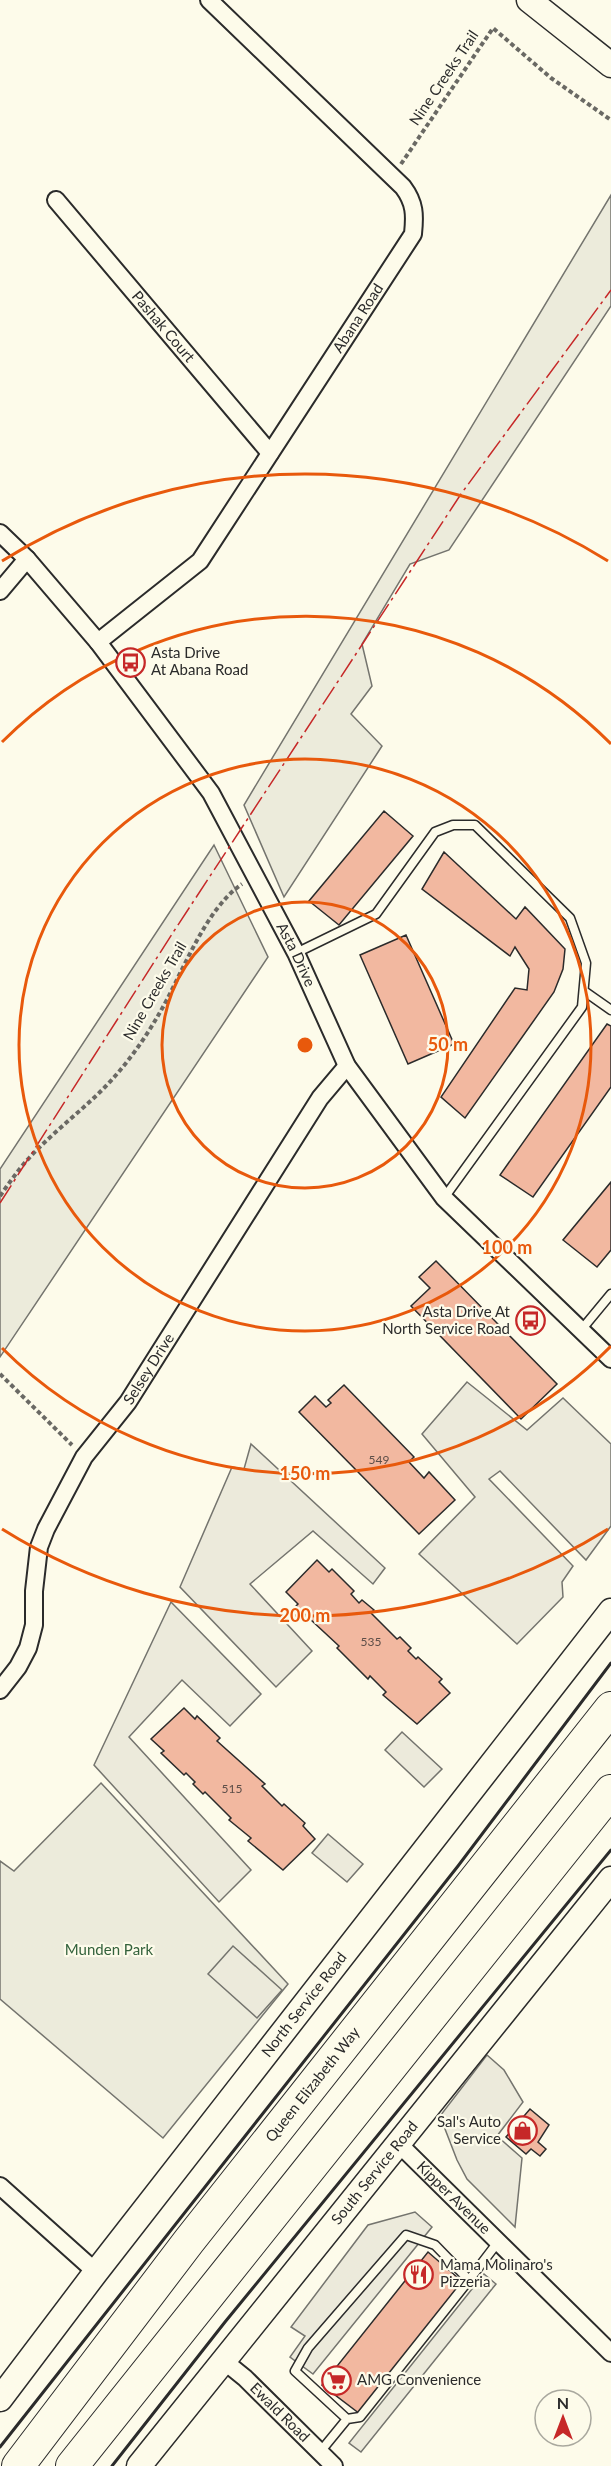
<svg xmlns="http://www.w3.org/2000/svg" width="611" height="2466" font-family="Lato,sans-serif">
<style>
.green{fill:#ecebdb;stroke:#74746e;stroke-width:1.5}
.parking{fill:#eceadb;stroke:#74746e;stroke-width:1.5}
.building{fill:#f2b8a0;stroke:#2b2b2b;stroke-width:1.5}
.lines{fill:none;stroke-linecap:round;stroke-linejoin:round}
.lane-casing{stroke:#2b2b2b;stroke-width:11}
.street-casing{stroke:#2b2b2b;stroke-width:20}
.secondary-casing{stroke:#2b2b2b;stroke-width:27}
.highway-casing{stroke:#2b2b2b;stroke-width:34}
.path{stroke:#6a6964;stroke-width:4;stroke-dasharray:4.5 3;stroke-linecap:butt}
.lane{stroke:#fdfbea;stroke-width:8}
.street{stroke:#fdfbea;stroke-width:16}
.secondary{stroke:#fdfbea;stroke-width:24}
.highway{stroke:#fdfbea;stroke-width:32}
.wall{stroke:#2b2b2b;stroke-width:3}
.power{stroke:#c62828;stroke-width:1.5;stroke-dasharray:21 4.5 3 4.5;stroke-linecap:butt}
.ring{fill:none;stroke:#e8590c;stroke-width:3}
.labels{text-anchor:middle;stroke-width:4.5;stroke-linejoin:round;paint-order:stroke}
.number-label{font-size:12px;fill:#5d4e48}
.street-label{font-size:15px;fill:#2b2b2b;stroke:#fdfbea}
.poi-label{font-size:15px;fill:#2b2b2b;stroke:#fdfbea;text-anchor:start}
.park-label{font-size:15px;fill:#34623c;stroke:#fdfbea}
.centre{fill:#e8590c;stroke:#fdfbea;stroke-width:3}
.ring-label{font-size:18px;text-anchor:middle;font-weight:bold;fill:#e8590c;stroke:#fdfbea;stroke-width:4.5;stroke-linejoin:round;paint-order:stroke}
</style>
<rect width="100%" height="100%" fill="#fdfbea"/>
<path class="green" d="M611,195V306L449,550L410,564L362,644L372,686L351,714L382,746L284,897L244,805Z
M214,845L268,957L0,1357V1169Z
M101,1783L288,1984L163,2138L0,1999V1861L14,1871Z"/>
<path class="parking" d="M467,1382L527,1430L563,1398L611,1444V1526L586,1560L500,1471L489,1479L573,1566L562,1582L563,1597L517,1644L419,1554L475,1497L422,1434Z
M251,1444L385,1568L373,1584L313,1531L250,1584L312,1651L276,1687L180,1587L232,1467L244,1469Z
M171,1602L261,1694L230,1726L182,1680L129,1737L251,1870L219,1902L94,1765Z
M402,1732L442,1769L424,1787L385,1750Z
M328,1834L363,1864L347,1882L312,1853Z
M233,1946L282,1990L257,2018L208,1974Z
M487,2055L504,2070L523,2102L497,2136L522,2158L515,2227L467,2179L457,2160L440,2116Z
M415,2212L432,2227L313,2374L290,2357L305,2336L291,2327L368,2225Z
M484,2274L496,2284L361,2452L349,2443Z"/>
<path class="building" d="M384,811L413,836L339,925L309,901Z
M444,852L516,919L525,907L565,949L563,969L554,992L465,1118L441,1097L515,988L527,990L529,969L515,947L510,956L422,889Z
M406,935L454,1044L408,1064L360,955Z
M607,1024L611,1026V1087L533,1197L500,1175Z
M611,1182V1250L597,1267L563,1240Z
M436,1261L557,1384L521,1419L411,1306L430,1288L419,1277Z
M344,1385L414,1457L409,1462L424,1478L429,1472L455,1500L419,1534L299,1412L315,1396L326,1407L331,1403L328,1400Z
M317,1560L329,1572L332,1569L354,1591L351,1594L359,1603L362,1600L374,1610L371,1613L397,1639L400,1637L411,1648L408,1651L416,1659L418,1657L442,1679L439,1682L450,1693L417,1724L383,1695L386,1692L370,1676L368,1679L337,1648L339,1646L296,1606L298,1604L286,1592Z
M184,1708L195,1719L197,1716L220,1738L217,1741L265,1784L262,1786L282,1806L284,1804L305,1823L303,1826L315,1839L283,1870L248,1841L251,1838L229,1820L231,1818L205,1792L203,1794L193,1784L195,1782L186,1773L184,1775L161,1753L164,1751L151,1739Z
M530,2109L549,2125L538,2142L546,2149L540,2156L531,2149L526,2154L506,2137Z
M428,2252L465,2284L360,2414L322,2385Z"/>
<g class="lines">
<defs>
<path id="lane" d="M296,953L376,914L435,832L453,825H475L570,918L586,963L582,1007L444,1198
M584,991L611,1010
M582,1329L611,1294
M347,2419L360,2417L469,2280
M320,2452L347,2419L295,2371L308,2348L406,2235L435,2245L469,2280L498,2242"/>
<g id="street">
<path id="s1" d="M56,200L270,453"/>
<path id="s2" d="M0,533L27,559L98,642L211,793L296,953L347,1066L444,1198L611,1359"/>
<path d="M0,591L27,559"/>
<path id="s3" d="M98,642L200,561L413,234C415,215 415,203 403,187L209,0"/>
<path id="s4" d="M0,1690L18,1667L28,1648L34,1625V1591L39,1547L46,1529L84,1457L128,1402L320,1098L347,1066"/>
<path id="s5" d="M398,2143L611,2353"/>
<path d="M0,2186L96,2272"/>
<path id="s6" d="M224,2361L245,2378L334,2466"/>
</g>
<g id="secondary">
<path d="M529,0L611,65"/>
<path id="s7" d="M0,2399L96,2272L611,1611"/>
<path id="s8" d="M139,2466L611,1879"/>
</g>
<g id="highway">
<path id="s9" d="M18,2466L189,2241L611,1708"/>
<path d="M72,2466L611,1791"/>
</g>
</defs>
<use href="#lane" class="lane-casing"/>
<use href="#street" class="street-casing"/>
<use href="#secondary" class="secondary-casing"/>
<use href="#highway" class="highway-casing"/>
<path class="path" d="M401,164L493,28L551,78L611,120
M0,1196C7,1186 14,1176 22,1166C44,1140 73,1118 98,1094C122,1071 143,1042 159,1014C182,975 204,910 242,884
M0,1374L72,1445"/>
<use href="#lane" class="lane"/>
<use href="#street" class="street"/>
<use href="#secondary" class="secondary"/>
<use href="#highway" class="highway"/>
<path class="wall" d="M0,2447L458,1866L611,1663
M112,2466L225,2322L611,1850"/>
<path class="power" d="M0,1203L174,931L461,494L611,290"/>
</g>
<g class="ring">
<circle cx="305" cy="1045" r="143"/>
<circle cx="305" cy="1045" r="286"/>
<path d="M611 1346A429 429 0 0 1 2 1348M2 742A429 429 0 0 1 611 744"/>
<path d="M608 1529A571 571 0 0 1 2 1529M2 561A571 571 0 0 1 608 561"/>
</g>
<defs>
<symbol id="bus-ring" viewBox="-11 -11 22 22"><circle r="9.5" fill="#fdfbea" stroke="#c62828" stroke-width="1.5"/><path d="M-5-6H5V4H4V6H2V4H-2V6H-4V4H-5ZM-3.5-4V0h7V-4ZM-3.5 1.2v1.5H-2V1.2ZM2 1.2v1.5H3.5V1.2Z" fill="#c62828"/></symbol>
<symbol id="shop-ring" viewBox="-11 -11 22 22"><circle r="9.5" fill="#fdfbea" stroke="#c62828" stroke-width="1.5"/><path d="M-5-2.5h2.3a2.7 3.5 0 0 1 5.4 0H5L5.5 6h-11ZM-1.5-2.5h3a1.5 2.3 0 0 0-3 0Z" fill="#c62828"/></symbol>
<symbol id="restaurant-ring" viewBox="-11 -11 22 22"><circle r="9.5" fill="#fdfbea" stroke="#c62828" stroke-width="1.5"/><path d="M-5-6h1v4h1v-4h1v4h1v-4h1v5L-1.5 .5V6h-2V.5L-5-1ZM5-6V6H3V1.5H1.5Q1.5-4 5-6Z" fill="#c62828"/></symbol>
<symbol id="supermarket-ring" viewBox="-11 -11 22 22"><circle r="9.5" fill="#fdfbea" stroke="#c62828" stroke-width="1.5"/><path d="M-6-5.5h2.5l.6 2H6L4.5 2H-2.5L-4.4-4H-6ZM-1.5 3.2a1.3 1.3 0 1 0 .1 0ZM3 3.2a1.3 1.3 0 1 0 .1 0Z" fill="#c62828"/></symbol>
</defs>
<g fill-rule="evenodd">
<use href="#bus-ring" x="114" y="646" width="33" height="33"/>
<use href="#bus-ring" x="514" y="1304" width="33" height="33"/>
<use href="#shop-ring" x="506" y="2114" width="33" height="33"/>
<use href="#restaurant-ring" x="402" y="2258" width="33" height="33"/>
<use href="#supermarket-ring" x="320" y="2364" width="33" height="33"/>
</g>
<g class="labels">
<g class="number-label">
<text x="379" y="1464">549</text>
<text x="371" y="1646">535</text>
<text x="232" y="1793">515</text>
</g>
<g class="street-label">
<text transform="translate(444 78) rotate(-56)" y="5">Nine Creeks Trail</text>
<text dy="5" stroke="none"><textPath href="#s3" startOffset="420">Abana Road</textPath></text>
<text dy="5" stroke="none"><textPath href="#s1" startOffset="166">Pashak Court</textPath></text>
<text dy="5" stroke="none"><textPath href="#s2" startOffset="518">Asta Drive</textPath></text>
<text transform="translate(155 991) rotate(-60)" y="5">Nine Creeks Trail</text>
<text dy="5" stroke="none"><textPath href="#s4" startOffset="363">Selsey Drive</textPath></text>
<text dy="5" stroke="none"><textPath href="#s7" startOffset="498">North Service Road</textPath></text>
<text dy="5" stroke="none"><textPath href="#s9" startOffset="482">Queen Elizabeth Way</textPath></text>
<text dy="5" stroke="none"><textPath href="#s8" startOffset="376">South Service Road</textPath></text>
<text dy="5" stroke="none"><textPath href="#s5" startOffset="78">Kipper Avenue</textPath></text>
<text dy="5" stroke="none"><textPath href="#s6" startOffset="76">Ewald Road</textPath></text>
</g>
<g class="poi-label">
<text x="151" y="658">Asta Drive<tspan x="151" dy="17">At Abana Road</tspan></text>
<text x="510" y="1317" text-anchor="end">Asta Drive At<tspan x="510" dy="17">North Service Road</tspan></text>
<text x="501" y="2127" text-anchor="end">Sal's Auto<tspan x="501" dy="17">Service</tspan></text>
<text x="440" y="2270">Mama Molinaro's<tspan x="440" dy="17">Pizzeria</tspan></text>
<text x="357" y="2385">AMG Convenience</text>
</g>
<g class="park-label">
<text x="109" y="1955">Munden Park</text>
</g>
</g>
<circle cx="305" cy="1045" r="9" class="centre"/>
<g class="ring-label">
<text x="448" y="1051">50 m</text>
<text x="507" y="1254">100 m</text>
<text x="305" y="1480">150 m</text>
<text x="305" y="1622">200 m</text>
</g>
<g transform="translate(563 2418)"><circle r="28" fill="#fdfbea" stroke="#a9a89e" stroke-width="1.5"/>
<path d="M0-4.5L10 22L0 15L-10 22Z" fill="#c62828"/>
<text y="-9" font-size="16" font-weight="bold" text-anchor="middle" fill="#2b2b2b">N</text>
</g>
</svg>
